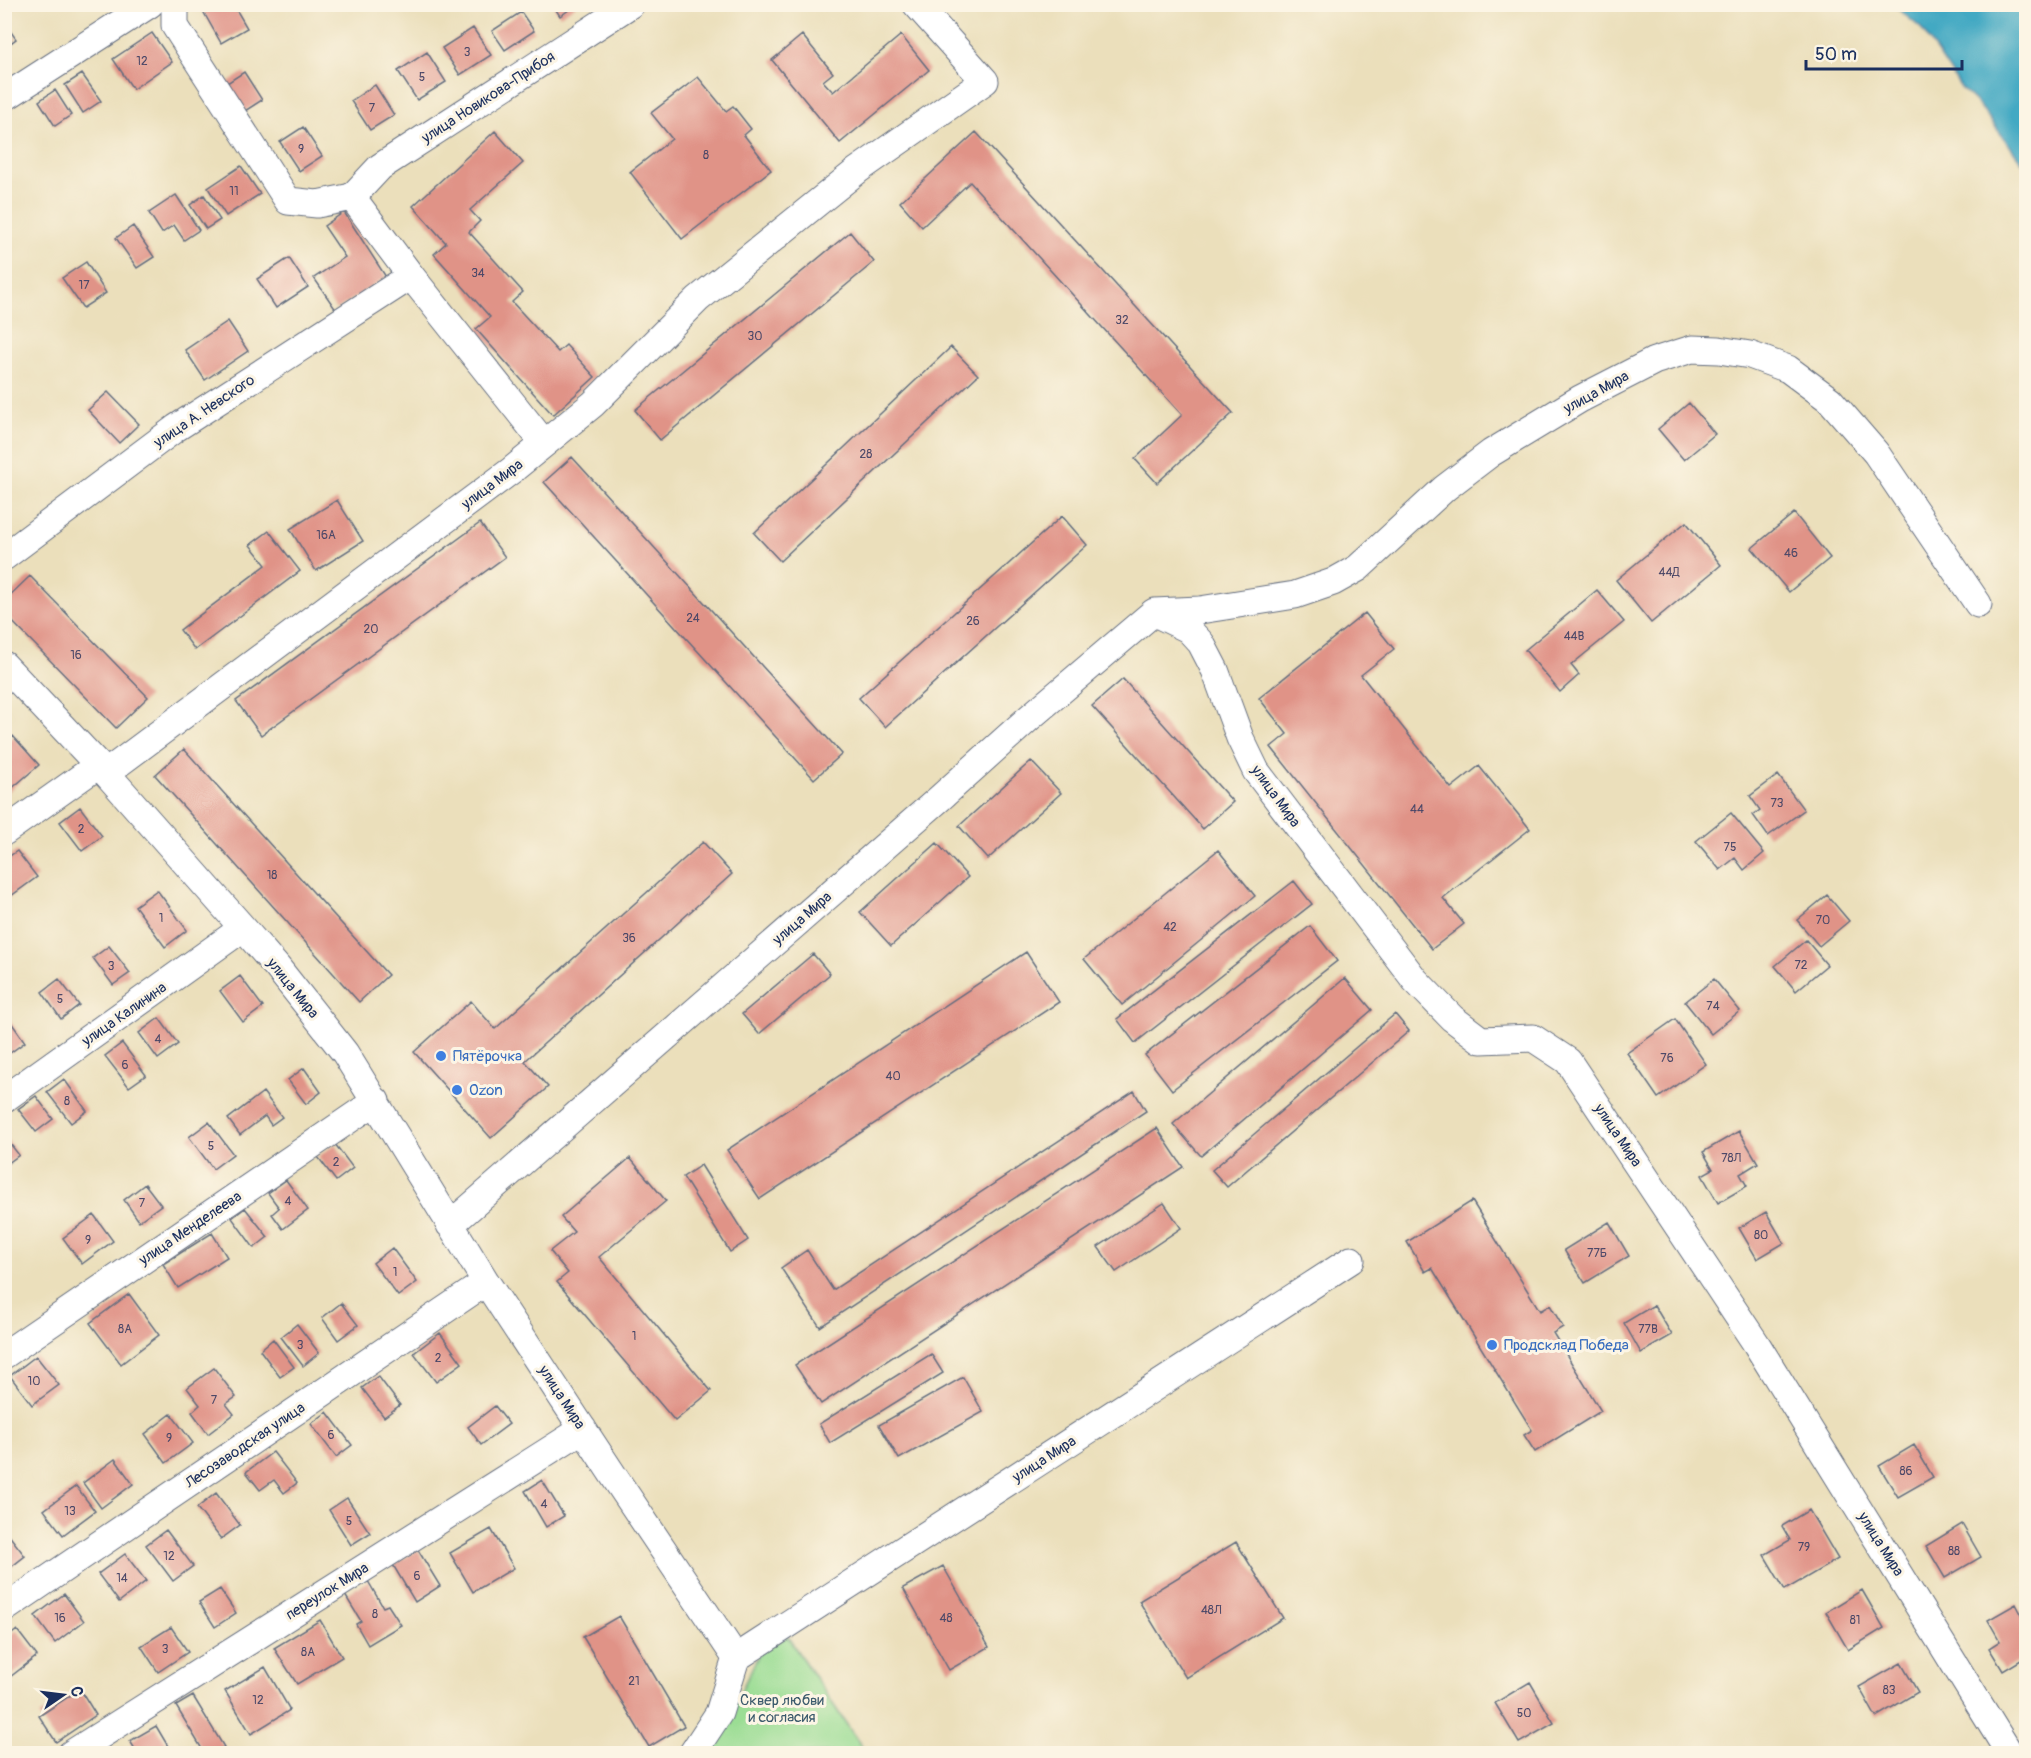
<svg xmlns="http://www.w3.org/2000/svg" width="2031" height="1758" font-family="Pangolin,sans-serif">
<style>
.green{fill:#9bdd94;stroke:#5b8679;stroke-width:1.5}
.water{fill:#43a9c3;stroke:#2f6c90;stroke-width:1.5}
.building{fill:#e09387}
.lines{fill:none;stroke-linecap:round;stroke-linejoin:round}
.minor-casing{stroke:#646d7f;stroke-width:29}
.minor{stroke:#fff;stroke-width:27}
.shop-dot{fill:#3f7fe0;stroke:#fcf5e5;stroke-width:2}
.labels{text-anchor:middle;stroke-width:6;stroke-linejoin:round;paint-order:stroke}
.number-label{font-size:12px;fill:#4c4868}
.street-label{font-size:15px;fill:#1b2f5e;stroke:#fcf5e5}
.shop-label{font-size:15px;fill:#366cbe;stroke:#fcf5e5;text-anchor:start}
.park-label{font-size:15px;fill:#3b5a6c;stroke:#fcf5e5}
</style>
<rect width="100%" height="100%" fill="#fcf5e5"/>
<filter id="ink" filterUnits="userSpaceOnUse"><feTurbulence type="fractalNoise" baseFrequency=".0167" numOctaves="2"/><feDisplacementMap in="SourceGraphic" scale="12" xChannelSelector="R" yChannelSelector="G"/><feConvolveMatrix kernelMatrix="1 2 1 2 8 2 1 2 1" color-interpolation-filters="sRGB"/></filter>
<filter id="wash" filterUnits="userSpaceOnUse"><feTurbulence type="fractalNoise" baseFrequency=".008" numOctaves="4" result="noise"/><feDisplacementMap in="SourceGraphic" scale="24" xChannelSelector="R" yChannelSelector="G"/><feGaussianBlur stdDeviation="1.35" result="paint"/><feColorMatrix in="noise" values="0 0 0 0 0 0 0 0 0 0 0 0 0 0 0 0 0 1.4 0 .05"/><feComposite in="paint" operator="in"/></filter>
<g filter="url(#wash)">
<rect width="100%" height="100%" fill="#ebdfbb"/>
<path class="green" d="M787,1636L866,1753L710,1754L760,1652Z"/>
<path class="water" d="M1893,5H2026V167L1979,105L1962,89L1921,28Z"/>
<g id="blocks">
<path class="building" d="M199,4H233L247,28L221,43Z
M552,4H578L560,16Z
M521,12L534,31L505,50L492,31Z
M4,22L16,39L4,48Z
M473,28L491,55L460,75L442,48Z
M152,33L172,62L133,89L113,59Z
M802,35L833,73L823,81L833,92L901,35L929,70L840,143L772,60Z
M427,52L446,82L417,100L398,71Z
M244,72L262,100L245,111L227,83Z
M82,74L101,101L83,113L65,85Z
M698,77L726,111L733,106L751,129L744,135L771,170L682,239L630,172L672,139L651,113Z
M375,85L394,115L370,130L351,101Z
M55,90L71,115L55,126L39,101Z
M303,127L322,156L299,171L280,142Z
M495,131L523,163L470,210L480,221L469,232L523,292L512,302L558,352L566,345L595,377L553,415L476,329L490,317L434,254L446,243L413,206Z
M976,132L1233,413L1157,483L1135,459L1182,415L970,182L922,227L900,202Z
M241,166L260,194L226,216L208,188Z
M176,195L199,230L184,240L174,225L162,233L149,213Z
M204,195L220,220L206,229L190,205Z
M344,212L386,277L336,310L314,278L345,257L324,226Z
M133,226L154,257L137,268L116,238Z
M850,232L874,262L660,440L635,410Z
M289,258L308,287L276,308L257,279Z
M86,262L106,293L83,308L62,278Z
M228,321L248,351L205,380L185,350Z
M951,347L978,375L780,561L754,533Z
M108,392L139,424L119,443L88,410Z
M1689,403L1715,434L1684,460L1658,429Z
M572,457L842,754L814,779L544,482Z
M337,500L363,541L316,571L290,529Z
M1794,513L1830,558L1789,592L1752,548Z
M1062,516L1087,545L885,727L859,698Z
M1686,522L1721,565L1651,623L1616,580Z
M480,523L505,557L261,735L236,701Z
M269,531L300,571L195,650L180,630L266,565L250,545Z
M30,576L148,697L116,728L4,613V601Z
M1597,590L1624,622L1571,665L1579,675L1560,692L1525,650Z
M1365,613L1394,649L1361,675L1451,788L1479,766L1530,829L1443,898L1464,924L1432,949L1271,747L1287,734L1259,698Z
M1123,679L1233,802L1203,829L1092,706Z
M13,736L39,765L4,795V744Z
M184,749L388,975L359,1002L155,775Z
M1031,761L1061,793L988,859L959,826Z
M1778,775L1804,810L1768,836L1753,815L1760,810L1750,796Z
M80,807L102,836L82,851L60,822Z
M1731,813L1764,853L1744,870L1735,858L1720,870L1696,841Z
M703,842L732,874L525,1061L548,1087L491,1138L414,1052L471,1001L495,1029Z
M937,843L968,877L891,946L860,912Z
M1218,850L1255,896L1122,1005L1084,959Z
M17,851L37,877L4,901V860Z
M1294,881L1312,904L1135,1043L1117,1019Z
M157,890L187,930L165,947L135,906Z
M1827,895L1849,921L1819,946L1797,920Z
M1310,926L1337,961L1172,1090L1145,1055Z
M1806,940L1827,965L1796,991L1775,966Z
M109,946L130,973L113,985L93,958Z
M1026,952L1059,1002L760,1199L727,1150Z
M813,954L830,974L759,1034L742,1014Z
M240,976L263,1007L243,1022L220,991Z
M1345,978L1372,1010L1201,1156L1173,1124Z
M59,979L79,1005L61,1019L42,992Z
M1714,979L1740,1011L1711,1034L1685,1002Z
M1395,1014L1409,1031L1227,1187L1212,1170Z
M8,1018L25,1042L10,1053L4,1047V1021Z
M159,1018L178,1044L158,1059L139,1033Z
M1675,1019L1706,1064L1658,1098L1627,1053Z
M122,1043L146,1075L129,1087L105,1056Z
M304,1068L321,1092L306,1104L288,1080Z
M64,1079L87,1111L71,1123L47,1092Z
M1134,1091L1146,1111L820,1327L781,1268L807,1250L833,1290Z
M263,1092L282,1117L271,1125L265,1116L240,1135L228,1119Z
M36,1096L53,1119L36,1132L18,1109Z
M209,1122L233,1154L213,1169L189,1137Z
M1157,1128L1183,1167L821,1404L795,1365Z
M1739,1131L1758,1163L1740,1174L1747,1186L1718,1203L1702,1175L1713,1169L1703,1152Z
M4,1136L19,1155L4,1166Z
M335,1144L353,1168L336,1181L318,1157Z
M630,1158L666,1201L599,1257L711,1391L675,1421L557,1282L568,1273L550,1251L574,1232L561,1217Z
M701,1165L748,1240L730,1252L683,1177Z
M286,1180L308,1210L283,1229L272,1214L279,1208L268,1193Z
M145,1184L161,1205L139,1221L124,1200Z
M1472,1201L1540,1311L1550,1305L1563,1327L1553,1333L1601,1411L1535,1452L1524,1435L1532,1430L1432,1268L1425,1272L1407,1242Z
M1164,1203L1181,1228L1116,1272L1098,1247Z
M245,1208L268,1237L254,1248L232,1218Z
M1766,1212L1784,1243L1757,1259L1739,1228Z
M94,1215L113,1241L82,1264L63,1238Z
M1609,1222L1629,1256L1585,1283L1564,1250Z
M212,1233L227,1257L178,1288L163,1264Z
M392,1248L417,1282L398,1296L373,1263Z
M129,1294L159,1335L121,1364L90,1323Z
M341,1303L358,1325L338,1340L322,1318Z
M1654,1305L1672,1335L1641,1353L1624,1323Z
M297,1324L319,1353L303,1366L281,1337Z
M440,1333L462,1363L436,1382L414,1353Z
M273,1339L294,1367L280,1377L260,1350Z
M931,1354L943,1373L830,1443L819,1424Z
M36,1356L59,1385L32,1405L10,1376Z
M214,1368L236,1397L226,1404L234,1414L208,1434L192,1412L200,1405L187,1388Z
M378,1376L400,1405L384,1417L362,1388Z
M963,1377L983,1412L899,1459L879,1425Z
M495,1406L509,1424L481,1445L468,1427Z
M327,1412L352,1445L336,1457L311,1424Z
M171,1414L193,1443L166,1463L145,1434Z
M1914,1445L1933,1477L1898,1497L1879,1466Z
M273,1452L297,1483L284,1493L274,1480L260,1490L246,1472Z
M115,1459L133,1484L101,1508L83,1483Z
M542,1480L564,1516L546,1527L525,1491Z
M76,1486L95,1511L63,1535L44,1510Z
M216,1493L240,1525L221,1539L197,1508Z
M347,1498L370,1533L351,1545L329,1510Z
M1809,1510L1838,1559L1785,1590L1764,1555L1790,1540L1782,1526Z
M1962,1524L1981,1557L1945,1578L1926,1546Z
M491,1529L514,1568L473,1592L450,1553Z
M166,1530L193,1566L173,1581L146,1545Z
M8,1534L25,1556L6,1571L4,1536Z
M1236,1542L1283,1618L1186,1678L1139,1601Z
M418,1550L440,1586L415,1602L393,1565Z
M125,1554L146,1581L119,1602L98,1574Z
M943,1566L989,1647L949,1670L903,1588Z
M368,1581L383,1607L388,1605L401,1625L368,1645L356,1624L361,1621L345,1595Z
M220,1589L236,1613L215,1627L199,1602Z
M1862,1590L1884,1628L1848,1650L1826,1612Z
M64,1594L84,1621L55,1643L35,1616Z
M2016,1604L2026,1623V1657L2003,1671L1989,1648L2000,1641L1988,1620Z
M619,1616L684,1726L649,1747L583,1637Z
M320,1620L342,1657L297,1684L274,1648Z
M171,1627L188,1652L158,1672L141,1646Z
M17,1630L37,1656L10,1677L4,1669V1640Z
M1901,1663L1918,1692L1876,1717L1859,1687Z
M265,1667L290,1710L251,1734L225,1691Z
M1530,1682L1554,1723L1519,1743L1495,1703Z
M80,1689L96,1715L56,1742L39,1716Z
M193,1696L224,1747L213,1754H205L176,1706Z
M156,1726L172,1753L138,1754L130,1741Z"/>
</g>
</g>
<g filter="url(#ink)">
<use href="#blocks" fill-opacity="0" stroke="#646d7f" stroke-width="1.5"/>
<g class="lines">
<defs>
<path id="minor" d="M175,4V26L288,201L317,204L352,197L411,276L544,443
M4,98L150,4
M352,197L380,167L631,4
M4,557L176,428L411,276
M1155,613L1188,629L1201,643L1215,670L1240,738L1256,771L1415,980L1452,1018L1481,1040L1533,1038L1568,1061L1757,1345L2010,1754
M4,665L106,773L243,928L277,967L345,1053L486,1282L617,1481L736,1658L719,1713L692,1754
M106,773L512,470L593,404L698,299L858,170L985,81L916,4
M4,832L97,766
M4,1099L243,928
M450,1225L939,799L1029,718L1154,612L1200,610L1295,595L1333,582L1358,568L1445,488L1491,453L1580,399L1654,361L1692,349L1719,350L1750,355L1788,369L1830,400L1876,453L1978,604
M4,1355L376,1101
M4,1609L486,1282
M736,1658L1351,1260
M71,1754L583,1429"/>
</defs>
<use href="#minor" class="minor-casing"/>
<use href="#minor" class="minor"/>
</g>
</g>
<g class="shop-dot">
<circle cx="441" cy="1056" r="6"/>
<circle cx="457" cy="1090" r="6"/>
<circle cx="1492" cy="1345" r="6"/>
</g>
<g class="labels">
<g class="number-label">
<text x="467" y="56">3</text>
<text x="142" y="65">12</text>
<text x="422" y="81">5</text>
<text x="372" y="112">7</text>
<text x="301" y="153">9</text>
<text x="706" y="159">8</text>
<text x="234" y="195">11</text>
<text x="478" y="277">34</text>
<text x="84" y="289">17</text>
<text x="1122" y="324">32</text>
<text x="755" y="340">30</text>
<text x="866" y="458">28</text>
<text x="326" y="539">16А</text>
<text x="1791" y="557">46</text>
<text x="1669" y="576">44Д</text>
<text x="693" y="622">24</text>
<text x="973" y="625">26</text>
<text x="371" y="633">20</text>
<text x="1574" y="640">44В</text>
<text x="76" y="659">16</text>
<text x="1777" y="807">73</text>
<text x="1417" y="813">44</text>
<text x="81" y="833">2</text>
<text x="1730" y="851">75</text>
<text x="272" y="879">18</text>
<text x="161" y="922">1</text>
<text x="1823" y="924">70</text>
<text x="1170" y="931">42</text>
<text x="629" y="942">36</text>
<text x="1801" y="969">72</text>
<text x="111" y="970">3</text>
<text x="60" y="1003">5</text>
<text x="1713" y="1010">74</text>
<text x="158" y="1043">4</text>
<text x="1667" y="1062">76</text>
<text x="125" y="1069">6</text>
<text x="893" y="1080">40</text>
<text x="67" y="1105">8</text>
<text x="211" y="1150">5</text>
<text x="1731" y="1162">78Л</text>
<text x="336" y="1166">2</text>
<text x="288" y="1205">4</text>
<text x="142" y="1207">7</text>
<text x="1761" y="1239">80</text>
<text x="88" y="1244">9</text>
<text x="1597" y="1257">77Б</text>
<text x="395" y="1276">1</text>
<text x="125" y="1333">8А</text>
<text x="1648" y="1333">77В</text>
<text x="634" y="1340">1</text>
<text x="300" y="1349">3</text>
<text x="438" y="1362">2</text>
<text x="34" y="1385">10</text>
<text x="214" y="1404">7</text>
<text x="331" y="1439">6</text>
<text x="169" y="1442">9</text>
<text x="1906" y="1475">86</text>
<text x="544" y="1508">4</text>
<text x="70" y="1515">13</text>
<text x="349" y="1525">5</text>
<text x="1804" y="1551">79</text>
<text x="1954" y="1555">88</text>
<text x="169" y="1560">12</text>
<text x="417" y="1580">6</text>
<text x="122" y="1582">14</text>
<text x="1211" y="1614">48Л</text>
<text x="375" y="1618">8</text>
<text x="60" y="1622">16</text>
<text x="946" y="1622">48</text>
<text x="1855" y="1624">81</text>
<text x="165" y="1653">3</text>
<text x="308" y="1656">8А</text>
<text x="634" y="1685">21</text>
<text x="1889" y="1694">83</text>
<text x="258" y="1704">12</text>
<text x="1524" y="1717">50</text>
</g>
<g class="street-label">
<text transform="translate(488 97) rotate(-33)" y="5">улица Новикова-Прибоя</text>
<text transform="translate(1596 392) rotate(-29)" y="5">улица Мира</text>
<text transform="translate(204 411) rotate(-34)" y="5">улица А. Невского</text>
<text transform="translate(492 484) rotate(-37)" y="5">улица Мира</text>
<text transform="translate(1276 796) rotate(54)" y="5">улица Мира</text>
<text transform="translate(802 918) rotate(-41)" y="5">улица Мира</text>
<text transform="translate(293 988) rotate(51)" y="5">улица Мира</text>
<text transform="translate(124 1014) rotate(-35)" y="5">улица Калинина</text>
<text transform="translate(1618 1135) rotate(56)" y="5">улица Мира</text>
<text transform="translate(190 1228) rotate(-34)" y="5">улица Менделеева</text>
<text transform="translate(562 1397) rotate(57)" y="5">улица Мира</text>
<text transform="translate(245 1445) rotate(-34)" y="5">Лесозаводская улица</text>
<text transform="translate(1044 1459) rotate(-33)" y="5">улица Мира</text>
<text transform="translate(1881 1544) rotate(58)" y="5">улица Мира</text>
<text transform="translate(327 1591) rotate(-32)" y="5">переулок Мира</text>
</g>
<g class="shop-label">
<text x="453" y="1061">Пятёрочка</text>
<text x="469" y="1095">Ozon</text>
<text x="1504" y="1350">Продсклад Победа</text>
</g>
<g class="park-label">
<text x="782" y="1705">Сквер любви<tspan x="782" dy="17">и согласия</tspan></text>
</g>
</g>
<rect width="2031" height="1758" fill="none" stroke="#fcf5e5" stroke-width="24"/>
<g transform="translate(63 1695) rotate(76)" stroke="#fcf5e5" stroke-width="4.5" paint-order="stroke">
<path d="M0-4.5L10 22L0 15L-10 22Z" fill="#1b2f5e"/>
<text y="-9" font-size="16" font-weight="bold" text-anchor="middle" fill="#1b2f5e">С</text>
</g>
<path d="M1806 60v9h156v-9" fill="none" stroke="#1b2f5e" stroke-width="3"/>
<text x="1815" y="60" font-size="18" fill="#1b2f5e" stroke="#fcf5e5" stroke-width="4.5" paint-order="stroke">50 m</text>
</svg>
